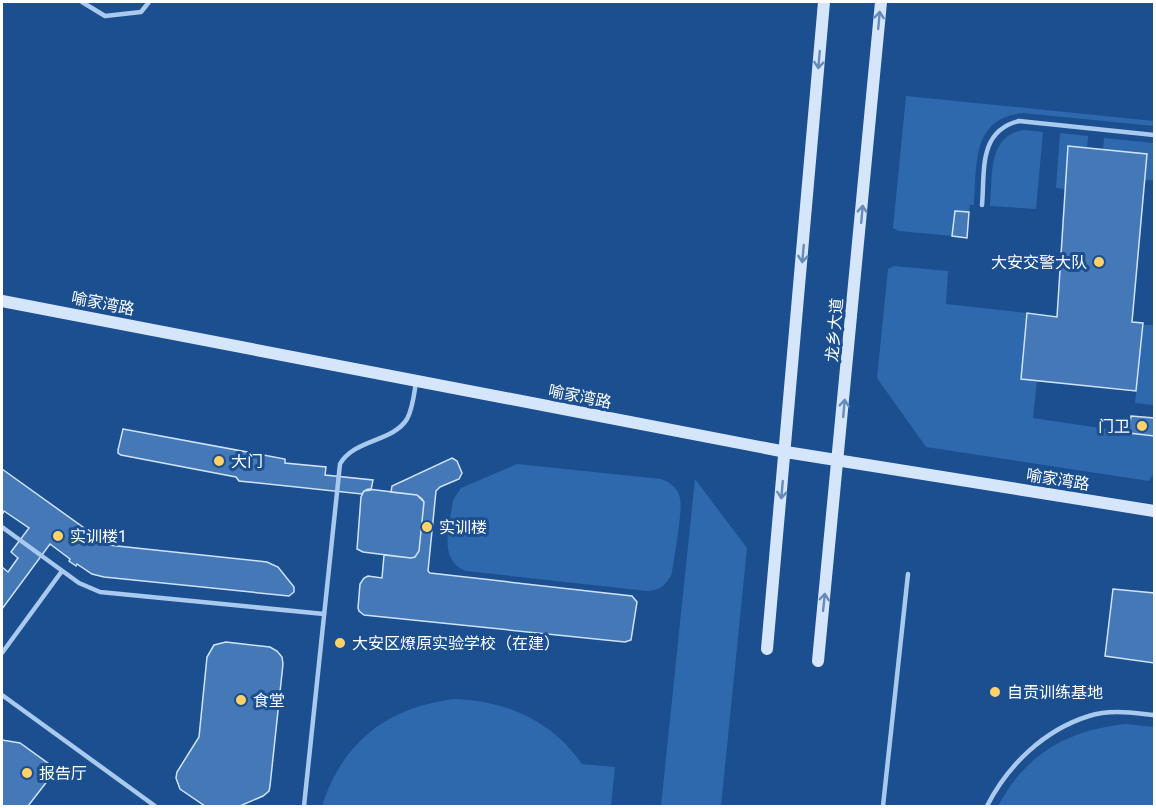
<svg xmlns="http://www.w3.org/2000/svg" width="1156" height="808" font-family="Roboto,'Noto Sans SC',sans-serif">
<style>
.green{fill:#2e69ad}
.building{fill:#4478b7;stroke:#cfe3fa;stroke-width:1.5}
.lines{fill:none;stroke-linecap:round;stroke-linejoin:round}
.lane{stroke:#a9c9ee;stroke-width:4.5}
.secondary{stroke:#d6e6fa;stroke-width:12}
.oneway{stroke:#668bba}
.poi-dot{fill:#ffd166;stroke:#1b4f8f;stroke-width:2}
.labels{text-anchor:middle;stroke-width:6;stroke-linejoin:round;paint-order:stroke}
.poi-label{font-size:16px;fill:#fff;stroke:#1b4f8f;text-anchor:start}
.street-label{font-size:16px;fill:#fff;stroke:#1b4f8f}
</style>
<rect width="100%" height="100%" fill="#1b4f8f"/>
<path class="green" d="M906,96L1154,121V126L1023,113C971,118 977,165 974,205H970L969,212L955,211L952,236L899,231L893,228Z
M1024,130L1043,132L1036,209L990,206C993,176 987,135 1024,130Z
M1060,133L1088,136L1087,148L1065,189L1056,188Z
M1104,138L1154,143V180H1145L1147,154L1103,150Z
M894,266L948,271L946,304L1027,313L1021,379L1037,381L1033,418L1154,436V473L1149,481L926,447L877,378L888,269Z
M1143,325H1154V405L1135,403Z
M517,464L661,479C670,482 678,488 680,498C683,511 674,557 672,573C667,584 660,591 647,591L466,571C437,560 450,524 453,500L461,488Z
M695,479L747,548L721,806H661Z
M455,699C507,701 552,721 582,764L615,767L611,806H322C343,741 388,707 455,699Z
M1126,724L1154,727V806H998C1026,754 1067,730 1126,724Z"/>
<path class="building" d="M1068,146L1147,154L1132,322L1143,323L1136,391L1021,379L1027,313L1057,317Z
M955,211L969,212L967,238L952,236Z
M1131,416L1154,418V436L1129,433Z
M123,429L285,459V463L326,467L325,475L373,480L371,490L364,491L362,494L239,481L236,477L121,455L118,453V450Z
M452,458L457,461L462,473L459,479L440,487L436,491L428,571L430,573L632,596L637,602L631,640L625,642L364,615L359,611L358,608L360,584L364,578L368,576L382,578L384,555L411,558L415,557L419,551L424,502L417,495L391,492L392,486Z
M2,469L108,545L267,562L278,567L294,587V592L289,596L104,577L92,574L77,564L76,566L69,561L70,559L50,544L2,609V567L8,572L18,558L11,552L29,528L4,511L3,513L2,512Z
M368,489L417,495L422,499L424,502L419,551L415,557L411,558L363,552L357,549L361,497L364,491Z
M1113,589L1154,593V663L1105,656Z
M226,642L270,647L277,651L282,657L283,664L270,786L269,791L263,796L240,806H205L180,789L176,778L177,772L199,737L207,657L214,645Z
M2,740L20,743L52,766V775L28,806H2Z"/>
<g class="lines">
<path class="lane" d="M82,2L105,16L141,12L149,2
M982,205C985,171 978,131 1019,121L1154,135
M2,527L79,583L100,592L324,614
M2,653L62,571
M2,695L155,806
M304,806L340,464C354,439 393,442 407,419C413,408 414,394 416,382
M883,806L908,574
M987,806C1008,765 1044,730 1089,716C1110,709 1134,713 1154,715"/>
<path class="secondary" d="M2,301L786,452L1154,511
M767,649L824,2
M818,661L881,2"/>
</g>
<defs><path id="oneway-shaft" d="M-6 0H5M1.5-3L5.5 0L1.5 3" fill="none" stroke-width="1.6" stroke-linecap="round" stroke-linejoin="round" transform="scale(1.5)"/></defs>
<g class="oneway">
<use href="#oneway-shaft" transform="translate(879 20) rotate(-85)"/>
<use href="#oneway-shaft" transform="translate(819 60) rotate(95)"/>
<use href="#oneway-shaft" transform="translate(862 214) rotate(-85)"/>
<use href="#oneway-shaft" transform="translate(803 254) rotate(95)"/>
<use href="#oneway-shaft" transform="translate(844 408) rotate(-85)"/>
<use href="#oneway-shaft" transform="translate(782 490) rotate(95)"/>
<use href="#oneway-shaft" transform="translate(824 602) rotate(-84)"/>
</g>
<g class="poi-dot">
<circle cx="1099" cy="262" r="6"/>
<circle cx="1142" cy="426" r="6"/>
<circle cx="219" cy="461" r="6"/>
<circle cx="427" cy="527" r="6"/>
<circle cx="58" cy="536" r="6"/>
<circle cx="340" cy="643" r="6"/>
<circle cx="995" cy="692" r="6"/>
<circle cx="241" cy="700" r="6"/>
<circle cx="27" cy="773" r="6"/>
</g>
<g class="labels">
<g class="poi-label">
<text x="1087" y="268" text-anchor="end">大安交警大队</text>
<text x="1130" y="432" text-anchor="end">门卫</text>
<text x="231" y="467">大门</text>
<text x="439" y="533">实训楼</text>
<text x="70" y="542">实训楼1</text>
<text x="352" y="649">大安区燎原实验学校（在建）</text>
<text x="1007" y="698">自贡训练基地</text>
<text x="253" y="706">食堂</text>
<text x="39" y="779">报告厅</text>
</g>
<g class="street-label">
<text transform="translate(103 303) rotate(11)" y="6">喻家湾路</text>
<text transform="translate(834 330) rotate(-85)" y="6">龙乡大道</text>
<text transform="translate(580 396) rotate(11)" y="6">喻家湾路</text>
<text transform="translate(1058 479) rotate(9)" y="6">喻家湾路</text>
</g>
</g>
<rect width="1156" height="808" fill="none" stroke="#ffffff" stroke-width="6"/>
</svg>
